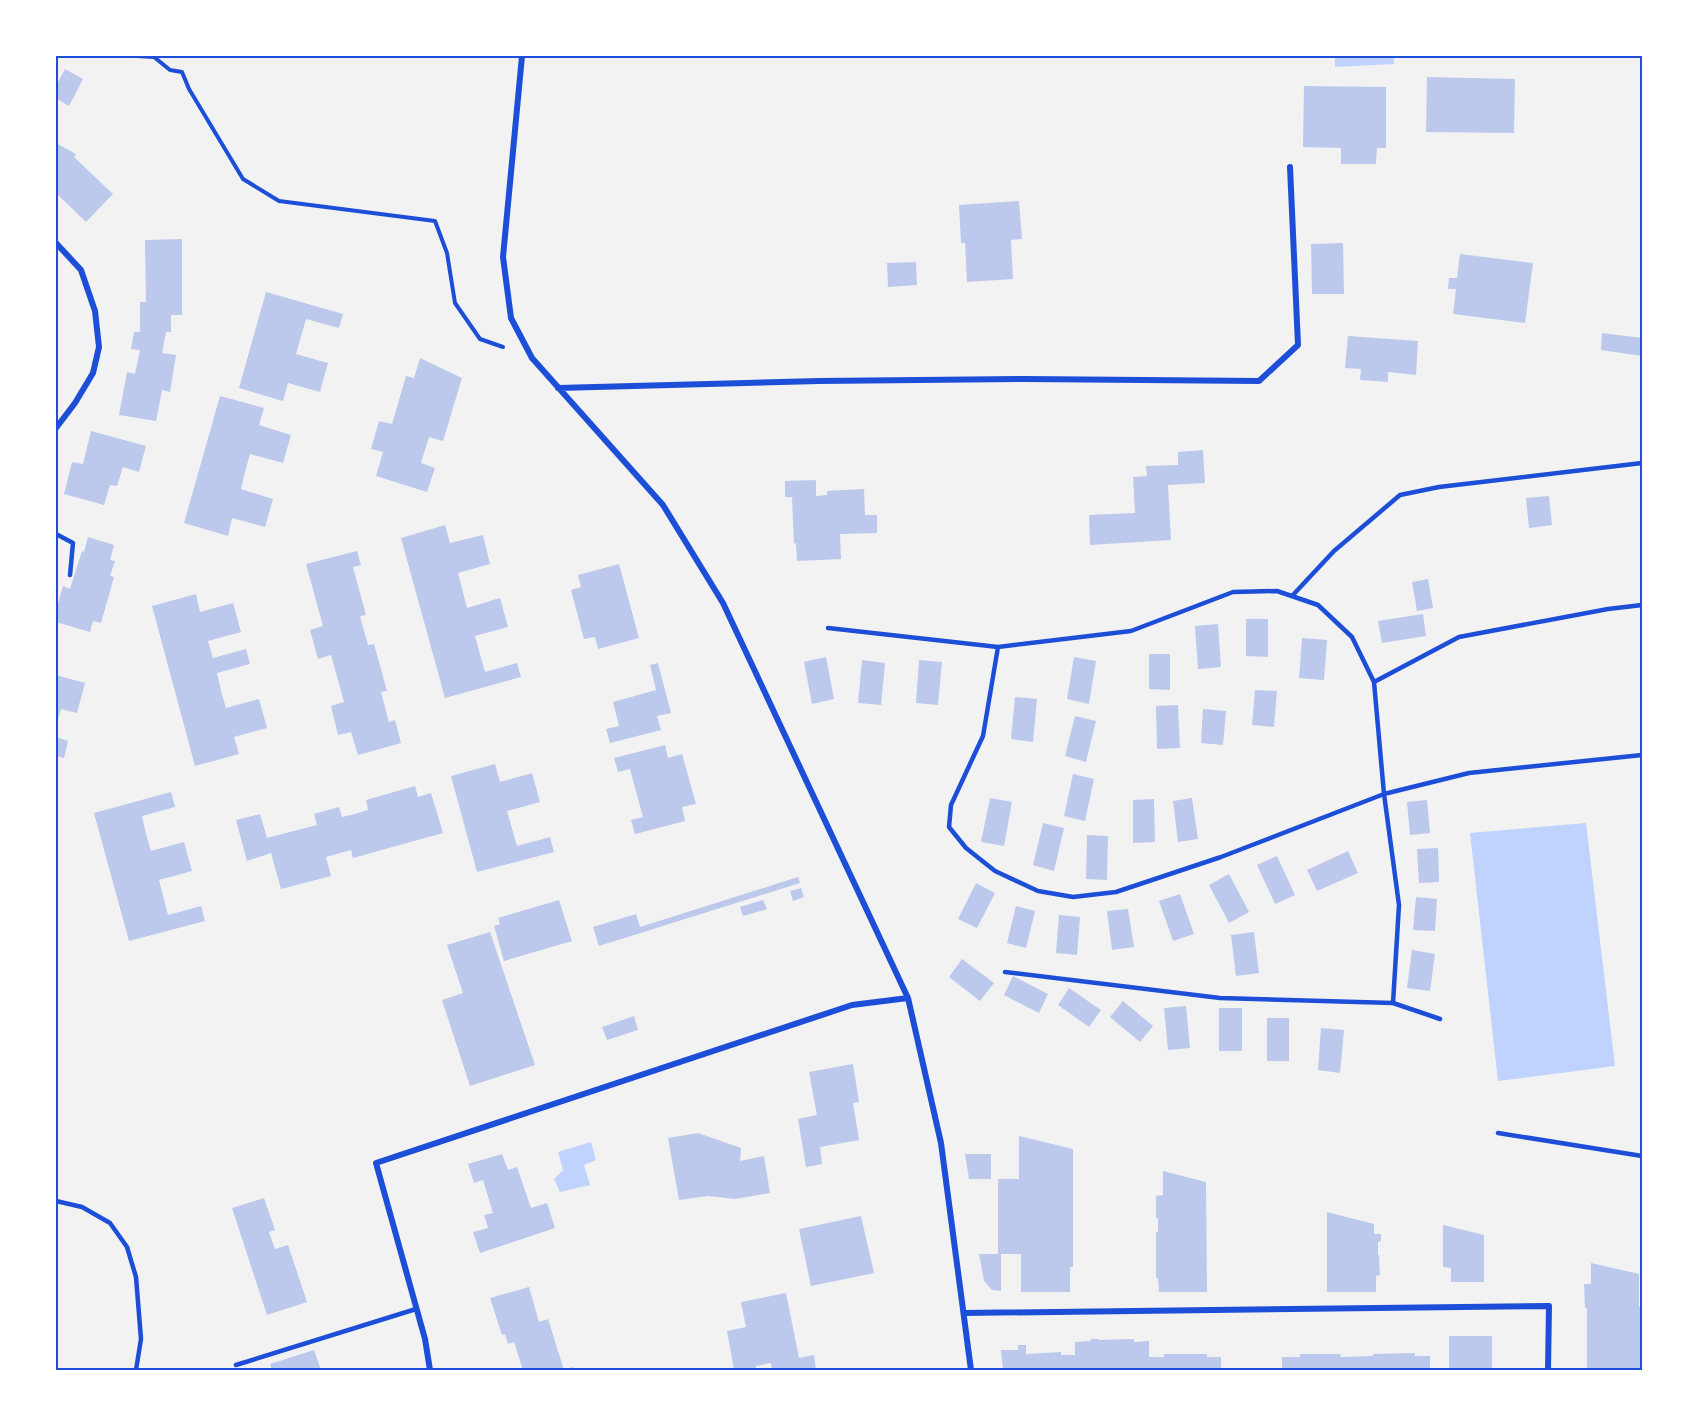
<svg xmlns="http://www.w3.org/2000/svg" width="1698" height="1426" font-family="'Sofia Sans Condensed',sans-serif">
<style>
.water{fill:#bfd3fe}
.building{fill:#bdc9ec}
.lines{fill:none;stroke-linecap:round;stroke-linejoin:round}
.path{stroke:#1d4ed8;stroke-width:4}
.service{stroke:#1d4ed8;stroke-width:4.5}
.minor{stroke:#1d4ed8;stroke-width:6}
.neatline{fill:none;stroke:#1d4ed8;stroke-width:2}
</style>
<rect width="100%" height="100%" fill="#f2f2f2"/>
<path class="water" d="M1335,56H1394V64L1335,67Z
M1586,823L1615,1066L1498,1081L1470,833Z
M591,1142L596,1160L584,1165L590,1185L560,1192L554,1179L563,1170L558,1152Z"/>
<path class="building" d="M65,69L83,79L69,106L56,98V86Z
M1427,77L1515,79L1514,133L1426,132Z
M1304,86L1386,87V148H1377L1376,164H1341V148L1303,147Z
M56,143L76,154L74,157L113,194L86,222L56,193Z
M1019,201L1022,239L1011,240L1013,279L967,282L965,243H961L959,205Z
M182,239V315H171V332H166L162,353L176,355L170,392L162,390L156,421L119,415L127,372L135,374L140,350L131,349L134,332H140V302H146L145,240Z
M1343,243L1344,294H1312L1311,244Z
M1460,254L1533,263L1525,323L1453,314L1456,289H1448L1449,278H1457Z
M916,262L917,285L888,287L887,263Z
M266,292L343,314L339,328L306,319L296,354L328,363L320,392L288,383L283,401L239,388Z
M1602,333L1642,338V356L1601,350Z
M1348,336L1418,341L1416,375L1388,372V382L1360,380L1361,369L1345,368Z
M420,358L462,378L443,441L429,437L421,463L435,468L427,492L376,476L383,452L371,449L379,421L392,424L406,376L414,378Z
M220,396L264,408L259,425L291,435L283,463L250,454L245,472L241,489L273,499L265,527L232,518L228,536L184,523Z
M91,431L146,446L139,472L123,467L117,486L110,485L104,505L64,494L72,462L83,464Z
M1203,450L1205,483L1168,485L1171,540L1090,545L1089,515L1135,513L1133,477L1147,476L1146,466L1178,465V452Z
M816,480V496L827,495V491L864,489L865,515H877V533L840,534L841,559L797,561L796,543L794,544L792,497H785V481Z
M1549,496L1552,525L1529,528L1526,498Z
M445,525L450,543L483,535L490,564L458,573L467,608L500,598L508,627L475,636L485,672L517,663L521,677L445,698L401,538Z
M88,537L114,545L110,560L115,561L110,576L114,577L101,623L93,621L90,632L56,622V611L63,586L70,589L82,551L84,552Z
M357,551L361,565L353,567L366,615L360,616L368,645L374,644L387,691L381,692L389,722L395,720L401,743L358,755L351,732L338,735L331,706L344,702L331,655L318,659L310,630L323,626L306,564Z
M619,564L639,638L598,649L595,637L584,639L571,590L581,587L578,575Z
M1428,579L1433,608L1417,611L1412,582Z
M196,594L200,612L233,603L241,632L208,641L213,658L246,649L250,664L217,673L221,691L226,708L259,699L267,728L234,737L239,754L195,766L152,606Z
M1423,614L1426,636L1382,643L1378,621Z
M1246,619H1268V657L1246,656Z
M1218,624L1221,667L1198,669L1195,626Z
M1302,638L1327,640L1324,680L1299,678Z
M1149,654H1170V690L1149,689Z
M826,657L834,699L812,704L804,662Z
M1074,657L1096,661L1089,704L1067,699Z
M862,660L885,663L881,705L858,703Z
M919,660L942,662L938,705L916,703Z
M658,663L671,713L657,716L661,730L610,743L606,729L619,726L613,702L656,690L650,665Z
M56,675L85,683L77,713L61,709L56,725Z
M1255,690L1277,691L1274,727L1252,725Z
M1015,697L1037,699L1033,742L1011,739Z
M1178,705L1180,748L1157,749L1156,706Z
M1203,709L1226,711L1223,745L1201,743Z
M1075,716L1096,721L1086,762L1065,756Z
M56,737L68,741L64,758L56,756Z
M665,745L668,758L682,754L696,804L682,807L685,821L635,834L631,820L643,817L630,769L618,772L614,758Z
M495,764L500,782L532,773L540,802L507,811L517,846L550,837L554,852L477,872L451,776Z
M1073,774L1094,779L1085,821L1064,816Z
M415,786L418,797L431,793L443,833L353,858L351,850L326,857L331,876L281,889L271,853L247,861L236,820L260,814L267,838L317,825L314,814L339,807L342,817L355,814L368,810L366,800Z
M171,792L175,807L142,816L146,834L151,851L184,842L192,871L159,880L168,915L201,906L205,921L129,941L94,813Z
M990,798L1012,802L1004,846L981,842Z
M1192,798L1198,839L1178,842L1173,801Z
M1154,799L1155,842L1133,843V800Z
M1427,800L1430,833L1410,835L1407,802Z
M1043,823L1064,828L1054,871L1033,865Z
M1087,835L1108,836L1107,880L1086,879Z
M1438,848L1439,882L1419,883L1417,849Z
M1348,851L1358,873L1317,891L1307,870Z
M1277,856L1295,895L1275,904L1257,865Z
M1229,874L1249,912L1229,923L1209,885Z
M798,877L800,883L599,946L593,927L636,914L640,927Z
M976,883L995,893L977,928L958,919Z
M801,888L804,897L793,901L790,891Z
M1180,894L1194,934L1173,941L1159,901Z
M1416,897L1437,899L1435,931L1413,930Z
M559,900L572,941L504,961L494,926L500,924L498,918Z
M763,900L767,909L743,916L740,907Z
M1016,906L1035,911L1026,948L1007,943Z
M1128,909L1134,947L1112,950L1107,911Z
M1059,915L1080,917L1077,955L1056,953Z
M490,932L535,1065L470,1086L442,1000L463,993L447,945Z
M1254,932L1259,973L1236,976L1231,935Z
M1412,950L1435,954L1430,991L1407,988Z
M962,959L994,983L980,1001L949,977Z
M1013,976L1048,994L1039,1013L1004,995Z
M1069,988L1101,1010L1089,1027L1058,1005Z
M1123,1001L1153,1026L1140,1042L1110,1017Z
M1186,1006L1190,1048L1168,1050L1164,1008Z
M1219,1008H1242V1051H1219Z
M634,1016L638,1030L607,1040L602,1027Z
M1267,1018H1289V1061H1267Z
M1321,1028L1344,1030L1340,1073L1318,1070Z
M853,1064L859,1102L853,1103L859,1140L820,1147L822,1164L806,1167L798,1119L817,1115L809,1072Z
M698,1133L741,1148L740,1161L764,1156L770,1193L735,1199L708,1196L679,1200L668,1138Z
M1019,1136L1073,1149V1267H1070V1292H1021V1254H1001V1291L992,1290L984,1281L979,1254H998V1179H1019Z
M502,1154L508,1170L517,1167L531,1208L547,1203L555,1228L480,1253L473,1232L488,1228L484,1215L493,1213L483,1180L474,1183L468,1164Z
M965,1154H991V1179H969Z
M1163,1171L1206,1182L1207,1292H1159L1158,1278H1156V1232H1158V1218H1156V1196L1163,1195Z
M264,1198L275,1230L269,1232L275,1249L288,1245L307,1302L267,1315L232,1208Z
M1327,1212L1374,1224V1234H1381V1241L1378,1242V1255H1379L1380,1275L1376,1276V1292H1327Z
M861,1216L874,1273L811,1286L799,1229Z
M1443,1225L1484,1235V1282H1451V1268L1443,1267Z
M1591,1263L1639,1274V1307H1642V1370H1587V1309L1585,1308L1584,1284H1591Z
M529,1287L539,1322L548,1319L564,1370L573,1367L574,1370H523L514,1342L508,1344L505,1334L502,1335L490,1298Z
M786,1293L799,1358L814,1355L816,1370H772L771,1363L756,1366V1370H734L727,1331L746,1327L741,1302Z
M1449,1336H1492V1370H1449Z
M1091,1339H1099V1340L1134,1339V1342L1149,1341V1357H1164V1354H1207V1357H1221V1370H1003L1001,1350H1018V1345H1026V1354L1061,1352V1355H1075V1342L1090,1341Z
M314,1350L321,1370H272L270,1364Z
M1415,1353V1356H1430V1370H1282V1357H1300V1354H1340L1341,1357L1373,1356V1354Z"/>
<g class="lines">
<path class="path" d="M136,56L154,57L170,70L182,72L189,89L243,179L279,201L435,221L447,253L455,303L480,339L503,347"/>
<path class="service" d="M56,534L73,543L70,575
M1292,596L1334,551L1400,495L1439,487L1642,463
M828,628L998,647L1131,631L1233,592L1277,591L1318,605L1352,637L1374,682L1384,794L1399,905L1393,1003
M998,647L983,736L951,805L949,827L966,848L995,871L1038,891L1073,897L1116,892L1221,857L1384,794L1469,773L1642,755
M1374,682L1459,637L1608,609L1642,605
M1005,972L1220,998L1393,1003L1440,1019
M1498,1133L1642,1156
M56,1201L82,1207L110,1223L127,1247L136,1277L141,1339L136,1370
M236,1365L416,1309"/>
<path class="minor" d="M522,56L503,257L511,318L532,358L663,505L723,603L908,998L941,1143L971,1370
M56,243L81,270L95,311L99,347L93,373L75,403L56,428
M558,388L819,381L1026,379L1259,381L1298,345L1290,167
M964,1313L1549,1306L1548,1370
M430,1370L425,1339L376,1163L852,1005L908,998"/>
</g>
<rect width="1698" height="1426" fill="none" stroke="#ffffff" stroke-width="114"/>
<rect x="57" y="57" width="1584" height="1312" class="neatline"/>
</svg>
